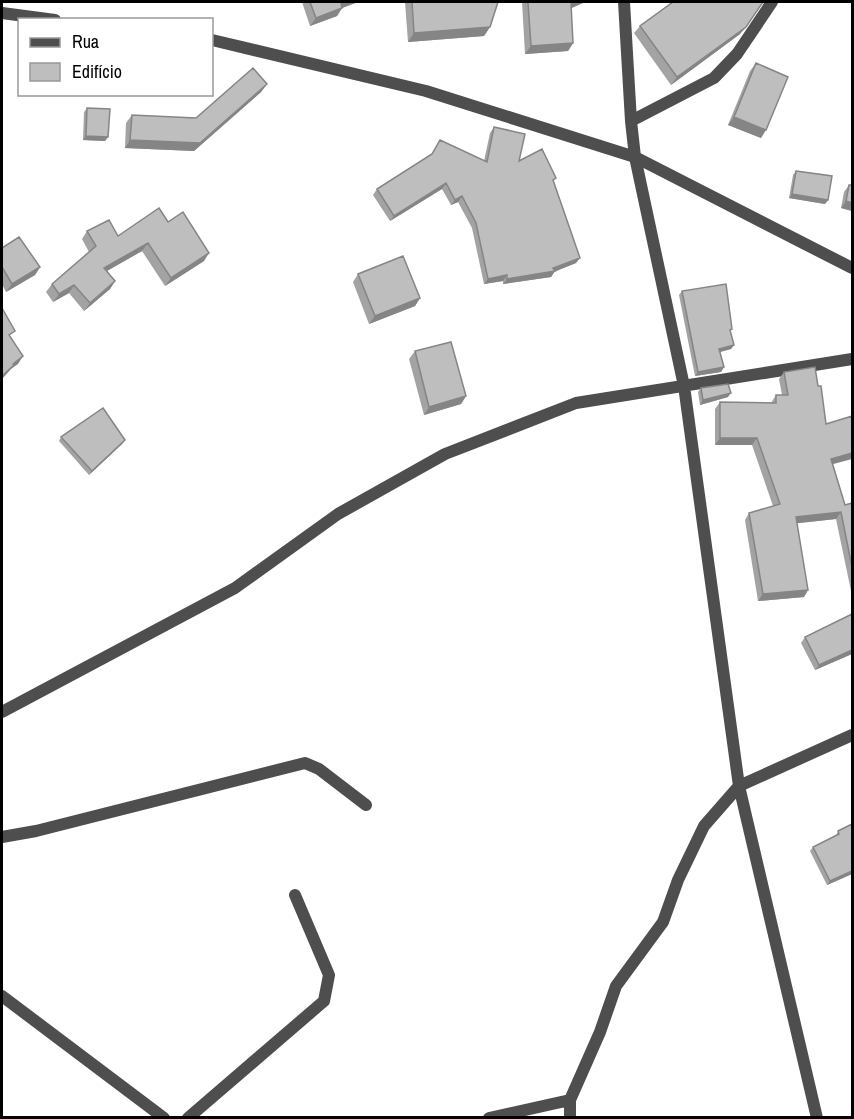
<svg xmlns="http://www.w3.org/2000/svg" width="854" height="1119" font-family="'Archivo Narrow',sans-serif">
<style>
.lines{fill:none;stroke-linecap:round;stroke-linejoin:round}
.street{stroke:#4e4e4e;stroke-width:12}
.wall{fill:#a3a3a3}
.shaded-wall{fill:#858585}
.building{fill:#bebebe;stroke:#858585;stroke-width:1.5}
</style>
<rect width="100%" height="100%" fill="#fff"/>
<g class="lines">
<path class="street" d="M624,2L631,121L635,157L684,386L739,786L817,1118
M2,13L55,20
M212,40L426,91L635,157L852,268
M631,121L714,78L737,54L772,2
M2,712L235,588L338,514L445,454L576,403L852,359
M2,837L36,831L305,763L319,769L366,805
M2,996L164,1118
M188,1118L324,1001L329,975L295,895
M489,1118L570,1100
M570,1118V1100L600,1032L616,986L663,922L678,880L704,826L739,786L852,735"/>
</g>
<path class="wall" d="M302,2H358L342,8L337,16L310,26Z
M405,2H498L490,27L484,36L408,42Z
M522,2H585L571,8L573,43L568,51L525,54Z
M640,26L740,34L671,85L634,33Z
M756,63L761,138L728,125L750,71Z
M267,84L261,92L194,151L125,148L126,123L132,115L196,118Z
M87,108L108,137L105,141L83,140L84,112Z
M494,127L519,161L556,178L553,182L576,263L555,271L551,277L503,284V281L484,284L472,228L458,202L451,205L442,189L390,221L373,195L377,189L431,155L440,140L484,161L490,133Z
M796,171L828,200L825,204L789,198L793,175Z
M849,185H852V211L841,208L844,192Z
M168,222L204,261L165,286L142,251L107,271L115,281L110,289L84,311L69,293L53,302L46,292L52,284L89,252L82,239L87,231L118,236Z
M2,248L40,267L35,275L6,292L2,284Z
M358,274L420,298L415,306L369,324L353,282Z
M682,291L732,329L730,331L734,345L731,349L720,352L724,367L721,372L695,376L679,295Z
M415,351L466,396L461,404L424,415L409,359Z
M784,372L833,464L845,505L852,503V591H851L836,519L797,523L808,590L804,597L758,601L745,520L749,513L773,506L752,445H715V409L720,402L771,403L776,395H782L779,379Z
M701,388L728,397L700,405L698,392Z
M61,437L125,440L122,444L89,475L59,441Z
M805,637L852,654L815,670L801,643Z
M838,831L852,874L827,885L810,851L813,847L836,836Z"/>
<path class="shaded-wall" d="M344,2H358L342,8L337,16L310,26L316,18Z
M575,2H585L565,11L571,3Z
M490,27L484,36L408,42L414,33Z
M746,27L740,34L671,85L677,77Z
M573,43L568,51L525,54L531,46Z
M267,84L261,92L194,151L125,148L130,140L200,143Z
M734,117L766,130L761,138L728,125Z
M86,136L108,137L105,141L83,140Z
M446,183L442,189L390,221L394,216Z
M792,194L828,200L825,204L789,198Z
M462,196L458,202L451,205L455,200Z
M846,201L852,203V211L841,208Z
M148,243L142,251L98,276L104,268Z
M209,253L204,261L165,286L171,278Z
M580,258L576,263L554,272L555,271L551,277L503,284L507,279L553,268Z
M40,267L35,275L6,292L12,284Z
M507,275L503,281L484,284L488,279Z
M115,281L110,289L84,311L90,303Z
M74,285L69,293L53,302L59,294Z
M420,298L415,306L369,324L375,316Z
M734,345L731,349L716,353L719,349Z
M23,356L18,364L11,369L2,379V376L13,364Z
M724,367L721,372L695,376L698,372Z
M731,393L728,397L700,405L703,400Z
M466,396L461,404L424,415L429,407Z
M720,438H757L752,445H715Z
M125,440L122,444L89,475L92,471Z
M852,453V459L826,466L831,459Z
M841,512L836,519L791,524L796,517Z
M808,590L804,597L758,601L763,594Z
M852,650V654L815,670L819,665Z
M852,871V874L827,885L830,881Z"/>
<path class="building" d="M310,2H344L341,3L342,8L316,18Z
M412,2H498L490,27L414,33Z
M528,2H575L571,3L573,43L531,46Z
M673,2H763L746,27L677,77L640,26Z
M756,63L788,77L766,130L734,117Z
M253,68L267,84L200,143L130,140L132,115L196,118Z
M87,108L110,109L108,137L86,136Z
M494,127L525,134L519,161L542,149L556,178L553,180L580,258L553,268L555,271L507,279V275L488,279L476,223L462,196L455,200L446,183L394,216L377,189L432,154L440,140L487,162Z
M796,171L832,176L828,200L792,194Z
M849,185H852V203L846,201Z
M159,208L168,222L183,212L209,253L171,278L148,243L104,268L115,281L90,303L74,285L59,294L52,284L96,246L87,231L109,220L118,236Z
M19,237L40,267L12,284L2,267V248Z
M403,256L420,298L375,316L358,274Z
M726,284L732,329L730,330L734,345L719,349L724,367L698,372L682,291Z
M2,308L15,331L9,335L23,356L13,364L14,365L2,376Z
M451,342L466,396L429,407L415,351Z
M815,367L818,386H821L826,424L852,416V453L831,459L845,505L852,503V567L841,512L796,517L808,590L763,594L749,513L780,504L757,438H720V402L776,403V395H788L784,372Z
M728,384L731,393L703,400L701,388Z
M103,408L125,440L92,471L61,437Z
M852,614V650L819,665L805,637Z
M852,824V871L830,881L813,847L839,834L838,831Z"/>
<rect width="854" height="1119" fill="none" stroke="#000000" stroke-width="6"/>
<rect x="18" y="18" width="195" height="78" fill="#ffffff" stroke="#999999" stroke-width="1.5"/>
<rect x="30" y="38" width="30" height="9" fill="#4e4e4e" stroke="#999999" stroke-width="1.5"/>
<text x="72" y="48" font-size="18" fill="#000000">Rua</text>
<rect x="30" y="63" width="30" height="18" fill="#bebebe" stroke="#999999" stroke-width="1.5"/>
<text x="72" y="78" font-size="18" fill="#000000">Edifício</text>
</svg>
